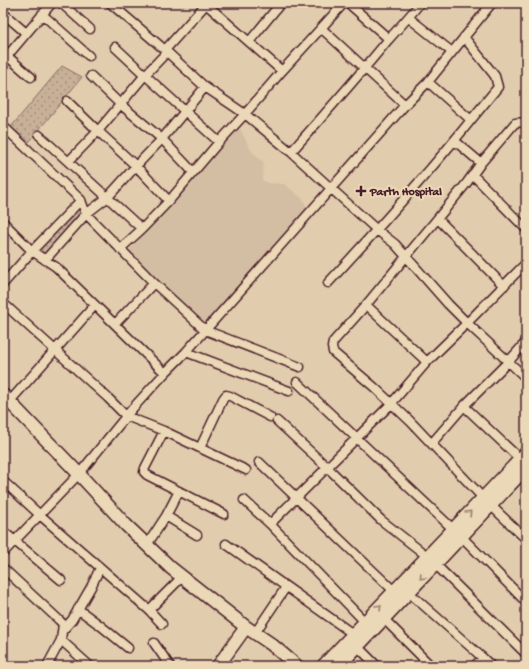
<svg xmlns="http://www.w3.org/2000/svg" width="529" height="669" font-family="'Gochi Hand',sans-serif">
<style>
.built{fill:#d4bea3}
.park{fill:url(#park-dots);stroke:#896862}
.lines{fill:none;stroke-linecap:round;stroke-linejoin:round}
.street-casing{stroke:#4a1f2b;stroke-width:11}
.secondary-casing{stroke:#4a1f2b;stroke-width:15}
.street{stroke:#ebd8b6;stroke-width:8}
.secondary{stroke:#ebd8b6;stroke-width:12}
.oneway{stroke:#9a7c70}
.poi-dot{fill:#4a1f2b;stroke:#ebd8b6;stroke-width:1.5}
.labels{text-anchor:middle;stroke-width:4;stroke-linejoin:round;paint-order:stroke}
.poi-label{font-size:12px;font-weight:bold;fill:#4a1f2b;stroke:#ebd8b6;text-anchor:start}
</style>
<defs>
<pattern id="park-dots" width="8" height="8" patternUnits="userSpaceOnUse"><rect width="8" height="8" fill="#c8b098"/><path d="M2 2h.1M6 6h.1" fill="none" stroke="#a48f7c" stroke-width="1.8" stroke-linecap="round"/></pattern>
</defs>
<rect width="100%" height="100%" fill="#e1cdae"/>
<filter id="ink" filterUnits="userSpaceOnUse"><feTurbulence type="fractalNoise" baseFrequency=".025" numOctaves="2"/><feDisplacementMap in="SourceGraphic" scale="8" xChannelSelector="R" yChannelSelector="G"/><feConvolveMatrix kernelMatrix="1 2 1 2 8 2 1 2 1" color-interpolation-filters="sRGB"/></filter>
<g filter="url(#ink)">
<path class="built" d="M239,127L251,150L264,163L262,180L269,183L284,184L302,198L307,208L204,325L127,253L223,142Z"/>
<path class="park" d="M62,66L82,77L29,142L11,127Z
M78,203L86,214L45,260L35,247Z"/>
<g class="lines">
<defs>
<path id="street" d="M61,3L90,29
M110,3L165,50L207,3
M348,3L389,39
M206,4L282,71L344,3
M3,13L26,33
M42,14L89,56
M409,18L452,52
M321,28L405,105
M464,37L495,76L498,87L471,120
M249,42L281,3
M115,47L145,75L219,142
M165,50L205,87L245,114L291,152L377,230L395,244L448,304L467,323L526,378
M7,56L31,77
M3,61L52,3
M91,76L120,104L162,139L193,172
M67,101L98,131L136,166L169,201
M526,125C523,122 519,122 515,123L481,163L466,184L366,305L333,342L332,347L333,352L374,387L410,421L483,498L526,539
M3,126L81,200L86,214L154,283L205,330L300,367
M39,135L142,229
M455,141L481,163
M291,152C324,115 357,78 388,40C399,28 410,16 420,3
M69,161L98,131L145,75L167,52
M473,175L526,229
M438,219L504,286
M3,222L32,251L56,267L165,373
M120,249L142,229L169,201L219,142L245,114L282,71
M45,260L86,214L108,197L136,166L162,139L205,87
M328,283C377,230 426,176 471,120L428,82
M3,284L32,251L81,200
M3,303L108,398L126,416L164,431L246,470
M366,305L427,362
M115,324L154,283
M186,352L289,391
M297,382L453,529
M10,401L95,305
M464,406L520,459
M277,421L327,467L381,520L427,556L526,654
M164,431L145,468L144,472L147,475L224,514
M432,443L464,406L509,361L526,342
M200,448L223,399L226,395L230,396L270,417
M259,462L394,591
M3,481L40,515L149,610L162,624
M244,500L270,524L365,622
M166,516L197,535
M270,524L391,404L427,362L467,323L526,263
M3,531L61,580
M461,536L526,602
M226,544L353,634
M147,545L166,516L179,491
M3,553L79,474L132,409L165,373L186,352L405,105L428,82L492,3
M3,568L59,620L63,624L61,640L47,666
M405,589L483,658L491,666
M78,609L101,626L128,648
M149,610L182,577
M383,618L431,666
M63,630L72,620L91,587L100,568
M255,633L286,587
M61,640L90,666
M154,643L170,666
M354,643L377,666
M3,663L6,666
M474,666L483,658"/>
<path id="secondary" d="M3,395L79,474L126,525L171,568L246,627L271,644L297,666
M218,666L246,627
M323,666L526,453
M339,666L526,468"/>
</defs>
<use href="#street" class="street-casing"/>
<use href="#secondary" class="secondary-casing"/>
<use href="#street" class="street"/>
<use href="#secondary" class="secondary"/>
</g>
<defs><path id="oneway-chevron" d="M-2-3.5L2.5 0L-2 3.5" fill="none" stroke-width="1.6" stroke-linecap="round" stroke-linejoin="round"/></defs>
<g class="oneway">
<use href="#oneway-chevron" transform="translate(469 513) rotate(-46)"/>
<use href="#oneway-chevron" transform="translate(422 577) rotate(133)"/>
<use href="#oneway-chevron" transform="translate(379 607) rotate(-46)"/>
</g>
</g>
<path class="poi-dot" d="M359 185h4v4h4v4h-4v4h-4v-4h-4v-4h4z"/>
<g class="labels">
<g class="poi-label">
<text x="370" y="195">Parth Hospital</text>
</g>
</g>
<rect width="529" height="669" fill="none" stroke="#ebd8b6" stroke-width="16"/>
<rect x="8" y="8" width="513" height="653" fill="none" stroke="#4a1f2b" stroke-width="1.5" filter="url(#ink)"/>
</svg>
